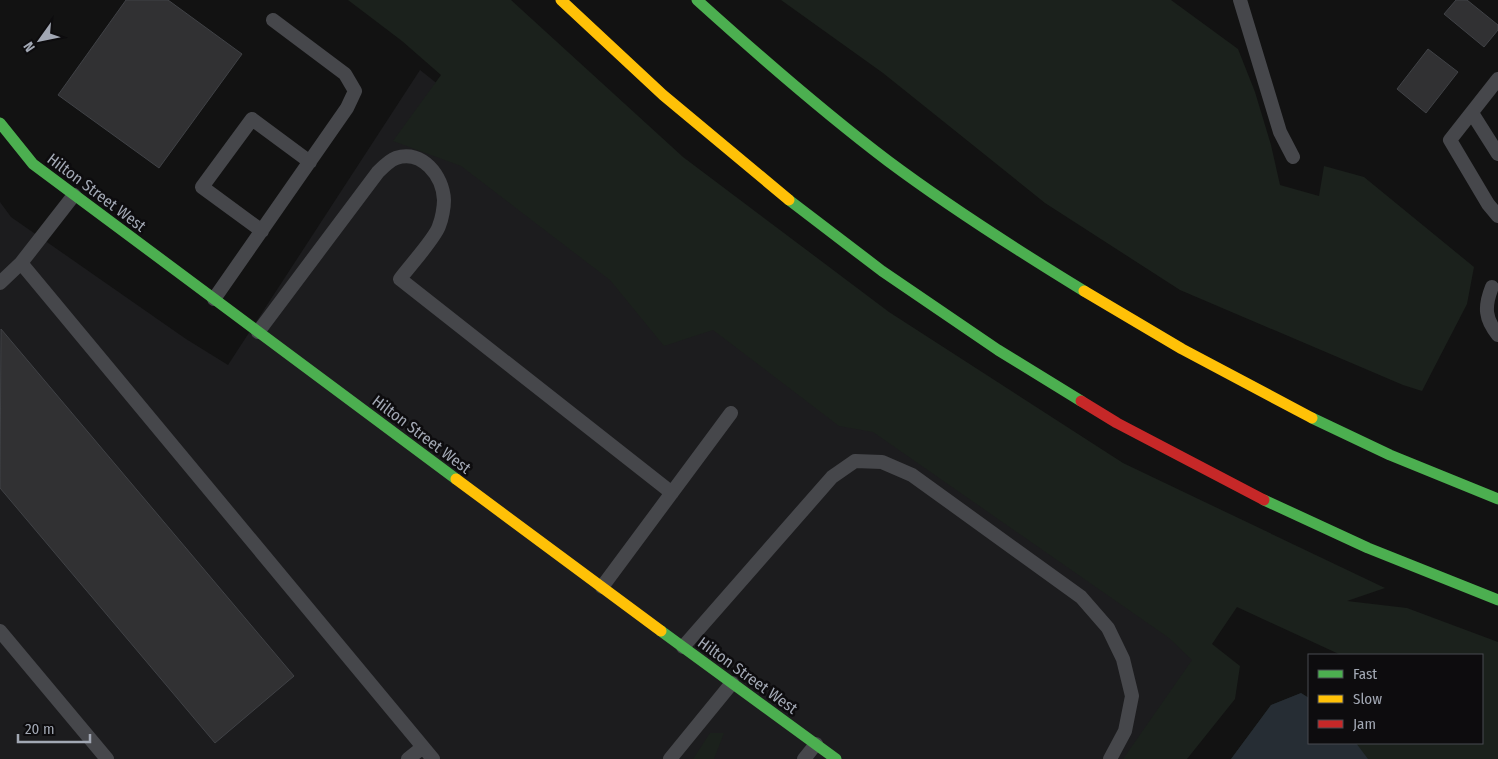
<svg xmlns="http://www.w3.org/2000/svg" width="1498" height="759" font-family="'Fira Sans Condensed',sans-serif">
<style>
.built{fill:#1c1c1e}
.green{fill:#1b211c}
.water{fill:#262d34}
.building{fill:#313133;stroke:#404246}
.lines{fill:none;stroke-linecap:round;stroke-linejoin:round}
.lane{stroke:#46474b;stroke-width:14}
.fast{stroke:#4caf50;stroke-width:11}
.slow{stroke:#ffc107;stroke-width:11}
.jam{stroke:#c62828;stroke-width:11}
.labels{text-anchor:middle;stroke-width:5;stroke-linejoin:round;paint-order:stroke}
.street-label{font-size:16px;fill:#a2a8b4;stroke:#0d0c0e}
</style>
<rect width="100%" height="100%" fill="#121212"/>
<path class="built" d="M420,70L867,424L1196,630L1205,676L1164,759H0V202L11,217L186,339L228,365Z"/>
<path class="green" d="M348,0H511L683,157L889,312L1123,463L1385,588L1347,601L1407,608L1498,642V759H1231L1271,705L1301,693L1309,698V743H1482V655H1341L1237,607L1212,644L1240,666L1235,699L1187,759H1123L1192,660L1169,638L873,432L839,426L713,330L664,346L610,280L461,166L393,141L441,75L402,41Z
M781,0H1171L1238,49L1255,92L1271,145L1280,185L1319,196L1324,166L1364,177L1474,267L1467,304L1422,391L1403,385L1180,290L1045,203L883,73Z
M710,733H724L714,759H693Z"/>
<path class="water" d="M1301,693L1309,698V743H1356L1368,759H1231L1271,705Z"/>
<path class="building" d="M126,0H168L242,54L159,168L58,95Z
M1456,0H1467L1498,25V30L1484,47L1444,14Z
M1428,49L1458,72L1426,113L1397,89Z
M1,329L294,676L215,743L0,488Z"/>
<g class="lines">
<path class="lane" d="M1240,0L1280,132L1293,157
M1498,79L1450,140L1488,204L1498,216
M1472,113L1498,154
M74,195L21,263L433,759
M262,231L202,187L252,119L310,162
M0,283L21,263
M1492,287C1484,307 1485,319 1498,335
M214,299L347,108L355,91L345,74L273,20
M258,332L378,172C383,167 390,160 396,158C422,149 443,176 444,200C444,207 442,219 439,226C436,237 408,268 400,279L672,493
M602,587L731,413
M0,631L107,759
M683,647L832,477L855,461L882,462L912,475L1081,597L1108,628L1123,659L1132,696L1125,731L1110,759
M408,759L423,747
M670,759L732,683
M804,759L816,744"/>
<path class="fast" d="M697,0C759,56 822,111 888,161C951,208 1017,250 1084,291
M0,123L33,164L456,479
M789,200L882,271L998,350L1081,401
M1312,418L1390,455L1498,499
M1264,500L1368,548L1498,600
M661,631L836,759"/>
<path class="slow" d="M561,0L663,95L789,200
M1084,291L1182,349L1312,418
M456,479L661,631"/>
<path class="jam" d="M1081,401L1117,423L1264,500"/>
</g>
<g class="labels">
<g class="street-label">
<text transform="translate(97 192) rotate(37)" y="6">Hilton Street West</text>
<text transform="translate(422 434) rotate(37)" y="6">Hilton Street West</text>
<text transform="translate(748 675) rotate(36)" y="6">Hilton Street West</text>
</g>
</g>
<rect x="1308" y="654" width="175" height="90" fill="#0d0c0e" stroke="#494a50"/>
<rect x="1318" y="670" width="25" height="8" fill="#4caf50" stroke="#494a50"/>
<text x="1353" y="679" font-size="15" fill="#a2a8b4">Fast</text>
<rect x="1318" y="695" width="25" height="8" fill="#ffc107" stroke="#494a50"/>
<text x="1353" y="704" font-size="15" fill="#a2a8b4">Slow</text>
<rect x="1318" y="720" width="25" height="8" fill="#c62828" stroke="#494a50"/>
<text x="1353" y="729" font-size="15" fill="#a2a8b4">Jam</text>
<g transform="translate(40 40) rotate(237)" stroke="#0d0c0e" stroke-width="4" paint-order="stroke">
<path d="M0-4L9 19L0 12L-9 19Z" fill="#a2a8b4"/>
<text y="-8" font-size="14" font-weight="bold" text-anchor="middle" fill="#a2a8b4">N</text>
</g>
<path d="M18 734v8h72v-8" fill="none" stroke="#a2a8b4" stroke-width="2.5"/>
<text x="25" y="734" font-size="15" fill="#a2a8b4" stroke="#0d0c0e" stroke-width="4" paint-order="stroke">20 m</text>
</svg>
